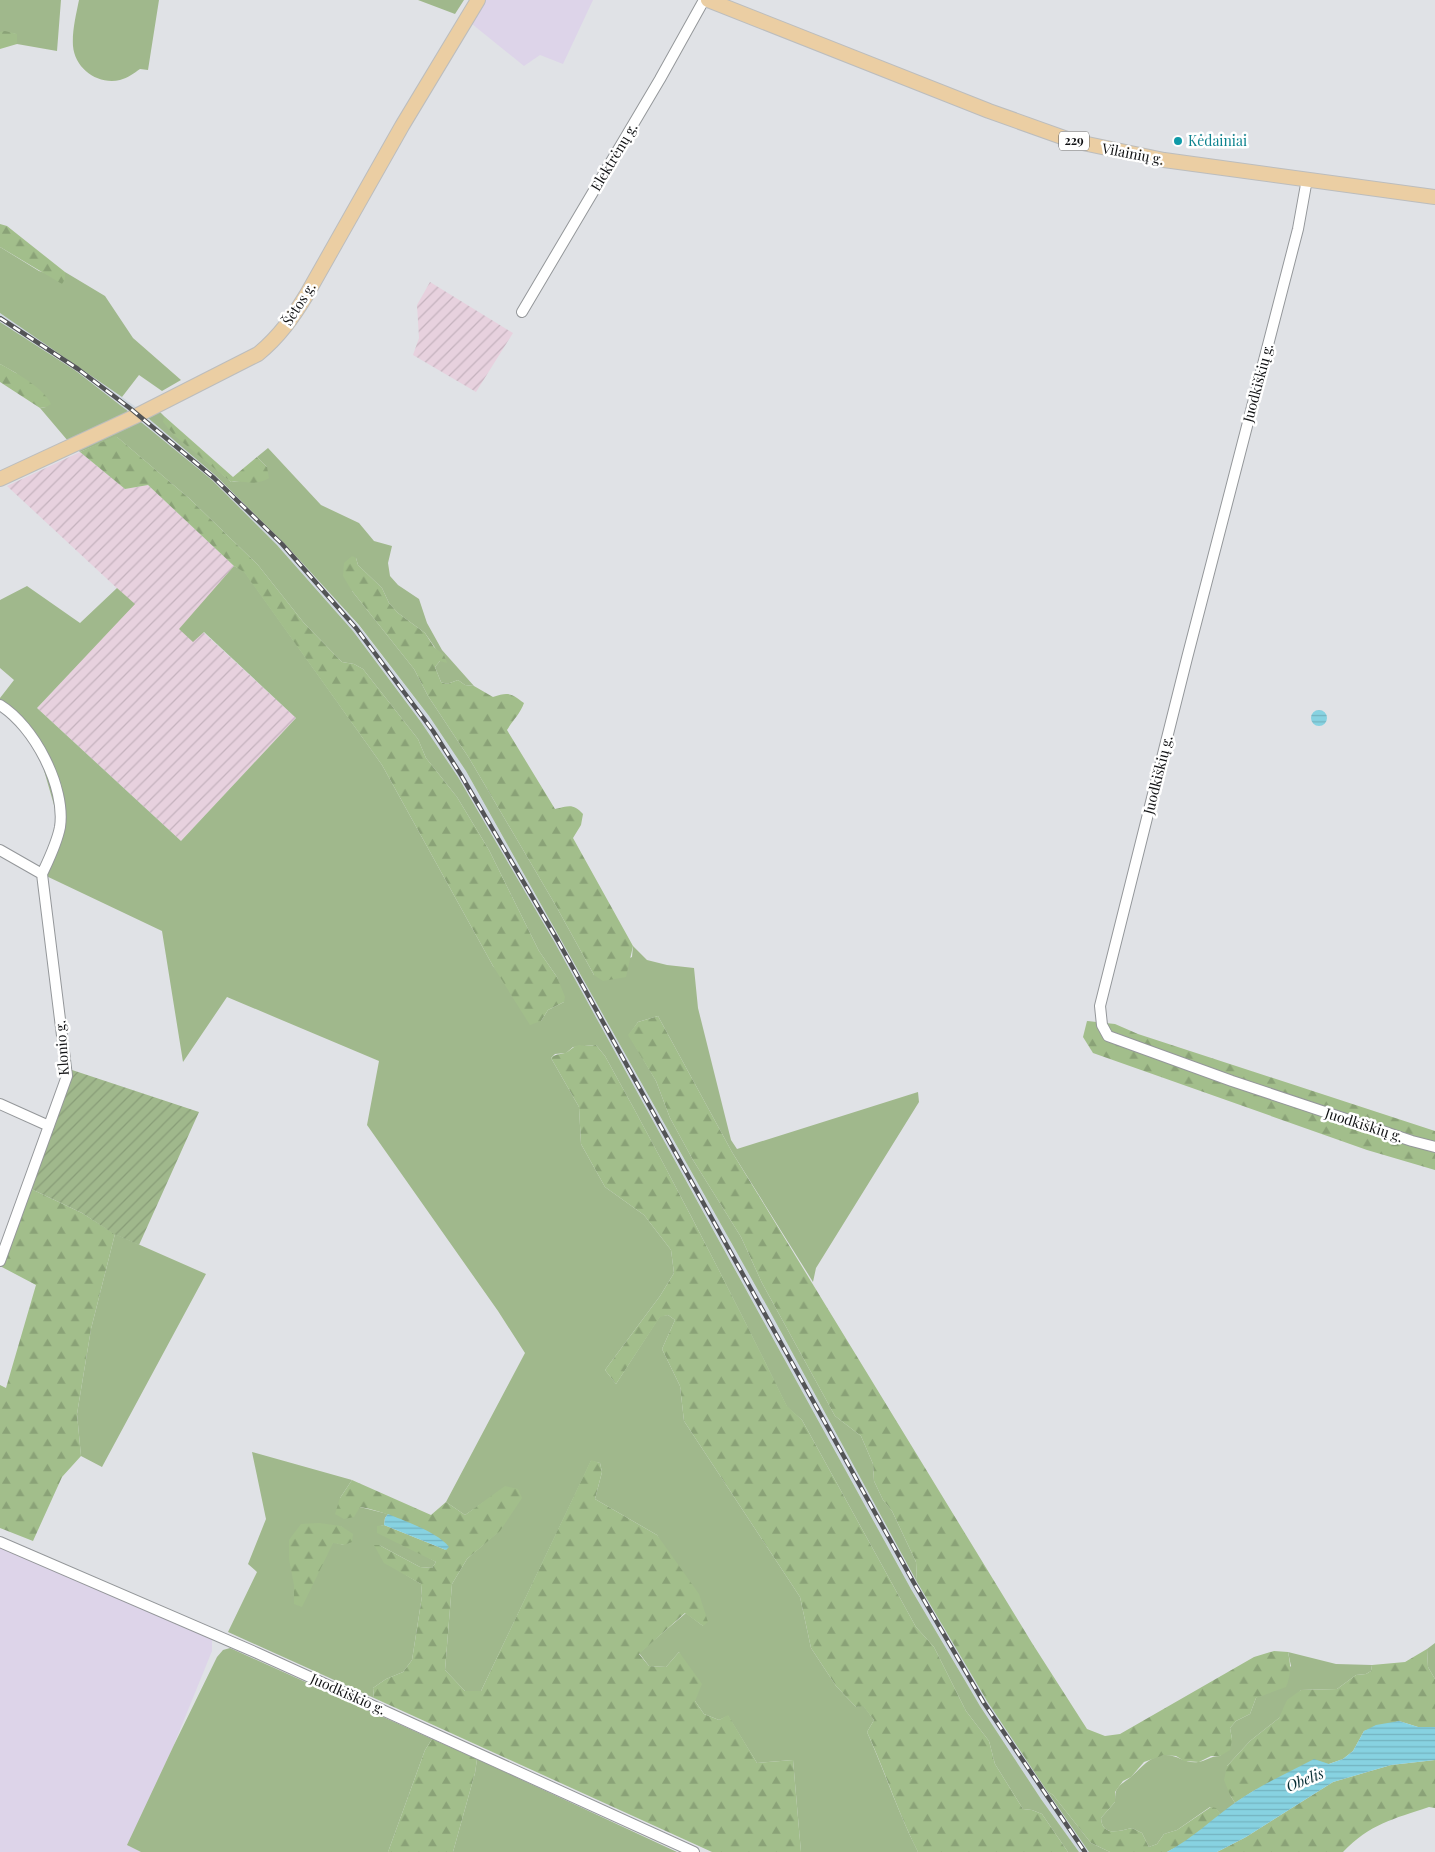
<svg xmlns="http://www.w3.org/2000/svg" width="1435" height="1852" font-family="'Playfair Display',serif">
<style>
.commercial{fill:#ddd4e9}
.industrial{fill:url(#industrial-furrows)}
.built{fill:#cfd7e0}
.grass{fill:#a0b88c;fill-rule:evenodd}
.forest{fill:url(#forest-firs)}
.garden{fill:url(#garden-furrows)}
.water{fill:url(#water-rules)}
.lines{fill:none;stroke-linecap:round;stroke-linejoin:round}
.minor-casing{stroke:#94979a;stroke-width:12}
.major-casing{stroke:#bcbdbd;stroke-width:16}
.minor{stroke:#fff;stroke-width:10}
.major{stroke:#ebcea3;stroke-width:14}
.rail-casing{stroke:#535456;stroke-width:4.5}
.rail{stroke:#fff;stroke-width:2.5;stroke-dasharray:8;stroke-linecap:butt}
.culture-dot{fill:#0f9aa8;stroke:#fff;stroke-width:2}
.labels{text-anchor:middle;stroke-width:5;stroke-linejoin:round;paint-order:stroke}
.shield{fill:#fff;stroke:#58595a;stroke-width:1}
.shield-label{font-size:12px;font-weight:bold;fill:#111214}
.culture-label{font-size:14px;fill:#0d838f;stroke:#fff;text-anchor:start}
.street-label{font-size:14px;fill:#111214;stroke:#fff}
.water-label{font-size:15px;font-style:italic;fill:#092f36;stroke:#fff}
</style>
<defs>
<pattern id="industrial-furrows" width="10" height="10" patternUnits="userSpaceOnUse" patternTransform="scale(1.25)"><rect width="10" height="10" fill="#e7d1de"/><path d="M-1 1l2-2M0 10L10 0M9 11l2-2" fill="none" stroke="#c5b2be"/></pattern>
<pattern id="forest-firs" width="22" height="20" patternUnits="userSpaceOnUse" patternTransform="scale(1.25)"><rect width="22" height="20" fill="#a2be8b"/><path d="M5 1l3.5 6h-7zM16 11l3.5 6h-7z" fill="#8aa277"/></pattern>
<pattern id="garden-furrows" width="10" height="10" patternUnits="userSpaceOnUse" patternTransform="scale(1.25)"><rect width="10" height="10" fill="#a0b88c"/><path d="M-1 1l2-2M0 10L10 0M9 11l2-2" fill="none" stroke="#899d78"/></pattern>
<pattern id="water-rules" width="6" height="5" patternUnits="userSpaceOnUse" patternTransform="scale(1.25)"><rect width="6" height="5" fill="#87d2e1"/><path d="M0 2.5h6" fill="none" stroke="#74b3c0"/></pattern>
</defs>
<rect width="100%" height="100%" fill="#e0e2e6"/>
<path class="commercial" d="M486,0H593L563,64L540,55L524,66L472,24Z
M0,1546L73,1576L212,1639V1651L173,1747L128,1845L141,1852H0Z"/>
<path class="industrial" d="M430,282L513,333L476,392L413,355L419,338L417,305Z
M80,452L125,489L148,485L234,566L214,590L203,632L296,718L181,841L37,708L134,604L7,486Z"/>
<path class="built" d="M0,313L47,344L136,407L129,412L76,371L0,322Z
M148,418L216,476L284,543L359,626L429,716L466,771L768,1308L917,1582L987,1701L1089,1852H1079L1041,1799L980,1706L911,1589L555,943L458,777L421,722L353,631L277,545L212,480L141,422Z"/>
<path class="grass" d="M0,0H61L57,51L17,44L16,34L0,32Z
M79,0H159L148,70L140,69C134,73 128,78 120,80C98,85 75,69 73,46C72,31 76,15 79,0Z
M418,0H464L455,14Z
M0,247L39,271L65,279V272L105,296L133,338L181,380L162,391L139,375L122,397L0,313Z
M0,322L76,371L129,412L68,441L40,408L46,407L16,373L0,364Z
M160,412L164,416V422L231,482L240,481L267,467L257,457L268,448L321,505L359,523L374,541L392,546L388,563L390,576L398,585L419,599L427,623L442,650L474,686L465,685L458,680L447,684L441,682L435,667L440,661L438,652L425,633L398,613L389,603L382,588L358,565L356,558L352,591L414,669L428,696L469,758L556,906L594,975L632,957L633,946L647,960L667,965L694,968L698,1008L731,1140L737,1149L918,1092L919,1102L816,1268L813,1282L732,1152L658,1016L638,1022L629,1035L656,1081L670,1118L693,1160L741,1237L762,1283L835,1416L861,1436L873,1464L874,1481L883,1500L892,1511L916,1562L917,1582L768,1308L466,771L429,716L359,625L284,543L216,476L148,418Z
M141,422L212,480L277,545L353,631L421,722L458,777L555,943L911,1589L980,1706L1041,1799L1079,1852H1068L1042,1814L1032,1810L1023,1809L995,1764L989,1741L966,1711L934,1647L916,1627L802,1420L787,1407C729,1288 669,1171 605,1056L596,1045L573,1047L566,1053L555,1054L551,1058L579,1107L581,1144L605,1187L644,1215L671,1250L674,1273L660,1296L605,1370L616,1384L660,1316L668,1315L675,1320L662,1349L680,1386L684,1421L800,1597L811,1648L836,1686L856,1707L863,1705L874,1720L867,1732C885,1772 898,1813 918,1852H801L793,1760L757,1763L728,1716L719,1720L704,1714L695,1701L679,1652L666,1667L649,1666L639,1653L686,1613L703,1626L657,1535L595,1499L602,1472L600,1463L591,1461L481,1691H465L445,1670L452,1584L467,1559L499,1531L484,1502L465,1515L446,1502L525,1353L498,1311L367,1125L379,1061L227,997L183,1062L162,931L42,874L60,826L35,739L0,703V698L14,680L0,668V600L27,586L80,623L117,588L135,604L37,708L181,841L296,718L204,632L193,642L179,629L234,566L244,571L382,765L493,966L541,1021L548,1010L564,1002L557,977L539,951L489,850L457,797L426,758L418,739L363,669L354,664L342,662L304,623L258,565L190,499L117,437L80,452L76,448L131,423Z
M115,1234L206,1274L102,1467L81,1456L77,1414L91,1329Z
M252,1452L352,1480L340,1498L360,1507L388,1514L385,1518L384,1525L377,1527L436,1562L432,1568L420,1567L379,1545L406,1575L421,1584L422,1596L412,1660L403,1672L386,1679L373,1688L374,1698L228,1632L257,1572L248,1564L266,1519ZM341,1526L344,1545L333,1542L294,1604V1585Z
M1435,1643V1679L1428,1667L1427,1649Z
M230,1648L432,1739L425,1750L388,1852H141L127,1845L173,1747L217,1657L223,1650Z
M1288,1652L1336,1664L1372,1665L1371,1671L1366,1674L1356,1675L1337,1689L1301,1690L1279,1718L1250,1741L1227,1766L1230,1795L1235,1803L1221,1815L1216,1809L1210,1807L1177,1830L1164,1834L1157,1844L1149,1847L1142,1833L1132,1828C1119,1831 1102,1837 1101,1818L1115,1802C1115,1799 1115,1794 1116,1791C1120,1783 1127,1781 1133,1775C1142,1767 1150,1756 1164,1755C1177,1754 1185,1764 1198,1762C1206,1761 1210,1756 1220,1756L1232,1739L1230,1728L1236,1721L1250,1714L1256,1698L1291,1666Z
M477,1759L677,1852H453L475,1773Z
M1047,1791L1053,1795L1091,1843L1110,1852H1089Z"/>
<path class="forest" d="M5,31L17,34V44L0,49V32Z
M0,224L7,226L65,272V279L62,284L0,247Z
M0,364C15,372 44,388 51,404L46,407L40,408L0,382Z
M164,416L233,477L257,457L267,467L269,478C253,487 247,480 231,482L175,436L163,422Z
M116,436L190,499L258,565L304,623L342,662L354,664L363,669L418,739L426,758L457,797L489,850L539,951L557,977L565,997L564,1002L548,1010L541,1021L530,1025L493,966L382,765L244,572L234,566L148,485L125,489L80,452Z
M352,556L356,558L358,565L382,588L389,603L398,613L425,633L434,647L444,655L447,663L440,661L435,667L441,682L447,684L458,680L465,685L474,686L493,697C508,692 511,693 524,703C520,714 513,720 507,730L555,809C569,806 573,803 583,814L581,825L573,838L633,946L626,977L603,981L594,975L556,906L469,758L428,696L414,669L352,591L343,576L344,563Z
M658,1016L732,1152L1032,1643L1087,1729L1105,1736L1120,1734L1254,1657L1274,1651L1288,1652C1291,1665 1291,1675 1286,1687L1256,1698L1250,1714L1236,1721L1230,1728L1232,1739L1230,1750L1220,1756H1211L1199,1762L1184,1761L1176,1756L1164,1755L1144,1762L1131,1777L1123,1781L1115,1792V1802L1101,1818C1102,1837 1119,1831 1132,1828L1142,1833L1149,1847L1157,1844L1164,1834L1177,1830L1211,1807L1216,1808L1221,1815L1186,1842L1167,1852H1110L1091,1843L1053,1795L1047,1791L987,1701L917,1582L916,1562L892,1511L883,1500L874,1481L873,1464L861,1436L835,1416L762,1283L741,1237L693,1160L670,1118L656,1081L628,1035L638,1022Z
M1087,1021L1115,1024L1138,1034L1435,1131V1170L1367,1150L1093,1053L1083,1037Z
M579,1045L585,1046L596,1045L605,1056C669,1171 729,1288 787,1406L802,1420L916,1627L934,1647L966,1711L989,1741L995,1764L1023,1809L1032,1810L1042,1814L1068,1852H918C898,1813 885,1771 867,1732L874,1720L863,1706L856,1707L836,1686L811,1648L800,1597L684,1421L680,1386L662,1349L675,1320L668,1315L660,1317L616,1384L605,1370L660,1296L674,1273L671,1250L644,1215L605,1187L581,1144L579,1107L551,1058C556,1053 561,1055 567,1052C572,1049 574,1046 579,1045Z
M27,1187L82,1213L115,1234L91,1329L77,1414L81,1456L62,1477L33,1541L0,1528V1385L6,1388L36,1285L0,1266V1261Z
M591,1460L600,1463L602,1472L595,1499L657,1535L699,1594L708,1622L703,1626L685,1613L639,1654L649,1666L666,1667L679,1652L702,1684L695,1701L704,1714L719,1720L728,1715L757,1763L793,1760L801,1852H712L374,1698L373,1688L386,1679L403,1672L412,1660L422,1596L421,1584L384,1563L374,1545H379L420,1567L432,1568L436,1562L377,1533V1526L384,1525L446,1550C415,1529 399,1514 360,1507L354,1517L344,1519L335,1514L340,1498L352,1480L431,1515L446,1502L465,1515L505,1486L518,1489L522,1498L500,1531L467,1559L452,1584L445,1670L465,1691H481Z
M319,1523L341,1526L353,1534L352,1542L344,1545L333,1543L302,1607L294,1604V1585L289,1559V1540L301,1524Z
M1427,1649L1428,1667L1435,1679V1727H1418L1399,1721L1364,1731L1353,1751L1343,1759L1255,1790L1235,1803L1230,1795L1224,1780L1227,1766L1250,1741L1279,1718L1287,1700L1301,1690L1337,1689L1356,1675L1366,1674L1371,1671L1372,1665L1405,1662Z
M432,1739L477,1759L475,1773L453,1852H388L425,1750Z
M1435,1760V1808L1429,1807C1393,1819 1370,1824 1343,1852H1217L1246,1837L1333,1782L1391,1765Z"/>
<path class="garden" d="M66,1068L199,1112L139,1245L114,1234L82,1213L27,1187Z"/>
<path class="water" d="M1311 718a8 8 0 1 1 16 0a8 8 0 1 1-16 0Z
M388,1514C405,1521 439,1533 449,1547L446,1550L384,1525L385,1518Z
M1399,1721L1418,1727H1435V1760L1391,1765L1333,1782L1246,1837L1217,1852H1167C1193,1838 1212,1819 1236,1802C1260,1785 1288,1773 1314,1759L1329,1764L1343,1759L1353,1751L1364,1731L1376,1725Z"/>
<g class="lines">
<defs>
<path id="minor" d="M1307,179L1298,229L1187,658L1100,1006L1102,1025L1108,1036L1232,1081L1412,1141L1435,1147
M522,312L660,79L704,0
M0,705C34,726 66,787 60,827C57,843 49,859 42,874
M0,850L42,874L67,1076L0,1261
M0,1104L49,1126
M0,1542L257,1653L694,1852"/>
<path id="major" d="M708,0L989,111L1073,141L1164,160L1435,197
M0,479L138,415L258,354C279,337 293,317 307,294L402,126L478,0"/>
</defs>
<use href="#minor" class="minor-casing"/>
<use href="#major" class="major-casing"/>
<use href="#minor" class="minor"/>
<use href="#major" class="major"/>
<defs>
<path id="rail" d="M0,318L78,369L131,409L214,478L282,544L356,628L433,731L461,775L558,941L914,1583L984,1703L1085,1852"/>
</defs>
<use href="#rail" class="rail-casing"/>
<use href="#rail" class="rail"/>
</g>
<circle class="culture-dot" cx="1178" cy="141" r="5"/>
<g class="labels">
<rect class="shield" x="1059" y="131.5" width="30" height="19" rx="4"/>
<g class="shield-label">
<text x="1074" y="145">229</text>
</g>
<g class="culture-label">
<text x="1188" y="146">Kėdainiai</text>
</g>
<g class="street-label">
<text transform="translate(1133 154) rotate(11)" y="5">Vilainių g.</text>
<text transform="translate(614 157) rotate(-59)" y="5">Elektrėnų g.</text>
<text transform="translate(299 304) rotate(-57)" y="5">Šėtos g.</text>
<text transform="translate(1258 383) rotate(-75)" y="5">Juodkiškių g.</text>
<text transform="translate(1158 775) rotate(-76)" y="5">Juodkiškių g.</text>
<text transform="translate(62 1048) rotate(-94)" y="5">Klonio g.</text>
<text transform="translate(1364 1125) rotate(18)" y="5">Juodkiškių g.</text>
<text transform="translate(348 1694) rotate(24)" y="5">Juodkiškio g.</text>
</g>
<g class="water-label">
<text transform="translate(1305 1780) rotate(-22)" y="5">Obelis</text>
</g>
</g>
</svg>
